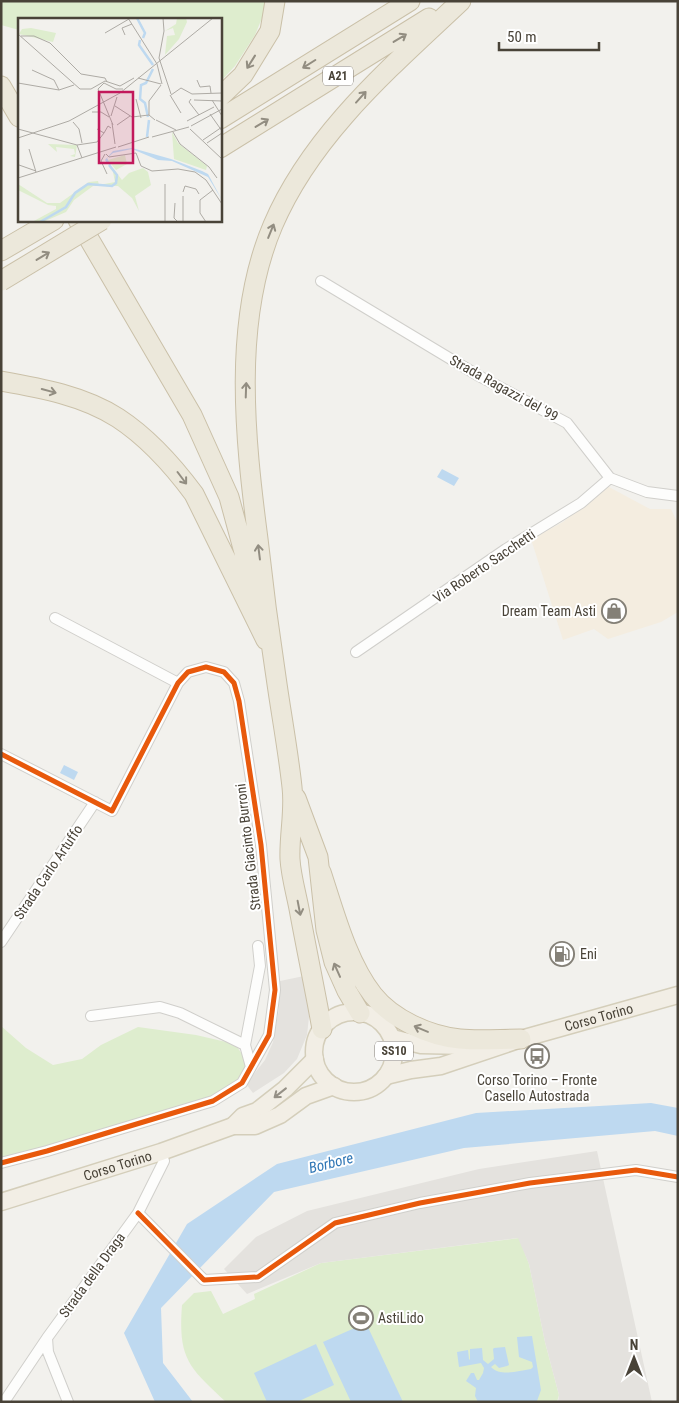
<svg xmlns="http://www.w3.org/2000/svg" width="679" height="1403" font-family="'Roboto Condensed',sans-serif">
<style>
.commercial{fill:#f4ede0}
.green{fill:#deedce}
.parking{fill:#e4e2de}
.water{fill:#bed9f0}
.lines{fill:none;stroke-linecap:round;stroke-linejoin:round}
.street-casing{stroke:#d0cfcb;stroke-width:12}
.primary-casing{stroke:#d4ceba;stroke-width:19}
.highway-casing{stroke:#cac0a8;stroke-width:21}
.street{stroke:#fdfdfc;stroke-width:10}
.primary{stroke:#f2eee5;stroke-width:16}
.highway{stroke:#ece8db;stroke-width:19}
.highway-bridge-casing{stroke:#cac0a8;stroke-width:21;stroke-linecap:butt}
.highway-bridge{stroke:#ece8db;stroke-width:19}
.cycleway-casing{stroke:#fff;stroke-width:8}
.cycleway{stroke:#e8590c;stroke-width:5}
.oneway{stroke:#928d81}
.oneway2{stroke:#959086}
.labels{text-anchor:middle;stroke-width:4;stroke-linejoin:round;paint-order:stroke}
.shield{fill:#fff;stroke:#807b74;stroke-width:1}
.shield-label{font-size:12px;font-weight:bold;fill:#494338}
.street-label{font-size:14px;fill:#494338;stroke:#fff}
.poi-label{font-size:14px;fill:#494338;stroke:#fff;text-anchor:start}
.water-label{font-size:15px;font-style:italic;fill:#3077b6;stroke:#fff}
.inset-river{fill:none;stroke:#bed9f0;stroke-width:2.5}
.inset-road{fill:none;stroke:#aeaba5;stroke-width:1}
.view{fill:#c2185b;fill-opacity:0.15;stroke:#c2185b;stroke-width:2.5}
.inset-edge{fill:none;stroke:#494338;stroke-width:2.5}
</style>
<rect width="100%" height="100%" fill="#f2f1ed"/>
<path class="commercial" d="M607,486L650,509H671L678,524V612L661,622L608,639L594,629L563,640L531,539L563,522Z"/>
<path class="green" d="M1,1H269L255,35L235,66L220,82V19H19V30L1,25Z
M1,1026L26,1048L53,1065L82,1059L101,1045L138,1027L196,1035L235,1044L251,1067L242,1083L213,1101L1,1163Z
M519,1238L529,1264L545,1342L559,1395L557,1402H226C188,1367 178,1358 182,1305L194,1293L211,1291L223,1314L255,1299L254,1294L321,1263Z"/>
<path class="parking" d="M304,976L308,991L309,1017L307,1035L297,1059L284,1073L253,1093L246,1084L265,1060L273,1042L279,1009L280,981Z
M597,1151L652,1402H558L559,1395L545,1342L529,1264L518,1238L321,1263L247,1294L224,1269L256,1237L307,1211L479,1169Z"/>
<path class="water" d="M442,469L459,478L454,486L437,477Z
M64,765L78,772L74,780L60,773Z
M651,1103L678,1108V1136L655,1131L464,1148L274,1192L161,1308L163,1363L193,1402H155L124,1333L187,1224L277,1164L476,1113Z
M366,1323L403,1402H351L323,1342Z
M532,1336L541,1390L537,1401L478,1402L475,1396L476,1388L466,1381L471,1373H474L477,1380H479L483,1373L484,1368L481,1363L459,1367L457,1352L468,1350L469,1359L470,1360V1349L482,1348L483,1360L488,1364L494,1359L493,1349L494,1348L505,1347L509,1365L507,1366L499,1368L495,1364L491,1367C501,1377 518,1371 531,1369L533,1367L532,1362L519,1357L517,1337Z
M316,1344L334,1385L297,1402H267L254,1373Z"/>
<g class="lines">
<defs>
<path id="street" d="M321,281L479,376L567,423L610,478L647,492L678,496
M55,618L178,683
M356,652L506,549L581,503L610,478
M1,754L112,811L178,683L188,672L206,667L224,672L234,683L239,701L261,845L275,990L269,1035L242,1083L213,1101L47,1151L1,1163
M1,942L95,802
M91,1016L160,1007L180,1013L245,1045L251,1067
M245,1045L260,966L258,946
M138,1213L204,1280L258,1277L335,1223L420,1203L530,1183L636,1170L678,1177
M4,1402L47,1338
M68,1402L48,1352L47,1338L138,1213L164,1161L161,1152"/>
<g id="primary">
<circle cx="354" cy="1052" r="40"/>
<path d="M392,1038L421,1045L467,1046"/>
<path id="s1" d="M386,1076L411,1070L441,1066L521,1039L678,995"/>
<path d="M233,1126L243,1116L257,1111L285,1089L315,1059"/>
<path id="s2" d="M1,1202L161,1152L233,1126H255L280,1115L306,1096L334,1086"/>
</g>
<path id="highway" d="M1,86L19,117
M220,97L243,75L270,31L275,1
M220,119L410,1
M220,148L429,18
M78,220L192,415L229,497L254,589
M1,251L54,220
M1,381C41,388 84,396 118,418C147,437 174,467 194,494L266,640
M296,798L318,857L326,930L334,962L347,991L360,1013
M321,872C334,911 347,962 373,995C392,1019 429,1036 460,1039C479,1041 501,1039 521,1039
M322,1029C315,990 307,952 300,914C297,896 291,877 290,859C289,835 295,811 292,787C288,750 281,713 276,677C269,631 263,585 258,539C245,439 232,321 273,225C312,134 390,68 461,1"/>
</defs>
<use href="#street" class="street-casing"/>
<use href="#primary" class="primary-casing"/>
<use href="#highway" class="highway-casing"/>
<use href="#street" class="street"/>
<use href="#primary" class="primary"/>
<use href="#highway" class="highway"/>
<defs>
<path id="highway-bridge" d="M1,281L102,220"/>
</defs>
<use href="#highway-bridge" class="highway-bridge-casing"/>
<use href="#highway-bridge" class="highway-bridge"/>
<defs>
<path id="cycleway" d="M1,754L112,811L178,683L188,672L206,667L224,672L234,683L239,701L261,845L275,990L269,1035L242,1083L213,1101L47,1151L1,1163
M138,1213L204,1280L258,1277L335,1223L420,1203L530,1183L636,1170L678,1177"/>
</defs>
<use href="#cycleway" class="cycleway-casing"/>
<use href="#cycleway" class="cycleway"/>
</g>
<defs><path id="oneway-shaft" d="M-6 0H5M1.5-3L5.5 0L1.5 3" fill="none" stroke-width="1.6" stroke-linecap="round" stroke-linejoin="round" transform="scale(1.25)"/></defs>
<g class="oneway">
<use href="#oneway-shaft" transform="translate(400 38) rotate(-31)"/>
<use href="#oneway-shaft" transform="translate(251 62) rotate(122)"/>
<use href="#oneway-shaft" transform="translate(309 64) rotate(148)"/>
<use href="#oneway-shaft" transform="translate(361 97) rotate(-48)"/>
<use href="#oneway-shaft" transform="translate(262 123) rotate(-31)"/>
<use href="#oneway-shaft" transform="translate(271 231) rotate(-68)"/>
<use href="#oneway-shaft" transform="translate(43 256) rotate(-31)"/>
<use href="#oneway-shaft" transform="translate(246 390) rotate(-88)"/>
<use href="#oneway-shaft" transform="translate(49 391) rotate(15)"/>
<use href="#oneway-shaft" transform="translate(182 478) rotate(53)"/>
<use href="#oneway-shaft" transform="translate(259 552) rotate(-97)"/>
<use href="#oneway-shaft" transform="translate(299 908) rotate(79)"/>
<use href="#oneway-shaft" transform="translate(337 970) rotate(-114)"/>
<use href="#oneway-shaft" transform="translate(421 1029) rotate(-157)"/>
</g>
<use class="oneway2" href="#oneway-shaft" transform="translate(280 1093) rotate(142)"/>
<defs>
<symbol id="shop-ring" viewBox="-11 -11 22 22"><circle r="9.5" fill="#fff" stroke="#848077" stroke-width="1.5"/><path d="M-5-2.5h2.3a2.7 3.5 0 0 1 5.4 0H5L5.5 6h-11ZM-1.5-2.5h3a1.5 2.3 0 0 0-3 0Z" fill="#848077"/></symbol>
<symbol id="fuel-ring" viewBox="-11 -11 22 22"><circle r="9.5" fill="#fff" stroke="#848077" stroke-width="1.5"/><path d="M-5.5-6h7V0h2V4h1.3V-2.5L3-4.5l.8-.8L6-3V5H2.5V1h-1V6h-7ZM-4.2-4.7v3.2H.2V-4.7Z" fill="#848077"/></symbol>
<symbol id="bus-ring" viewBox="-11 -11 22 22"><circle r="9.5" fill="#fff" stroke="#848077" stroke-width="1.5"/><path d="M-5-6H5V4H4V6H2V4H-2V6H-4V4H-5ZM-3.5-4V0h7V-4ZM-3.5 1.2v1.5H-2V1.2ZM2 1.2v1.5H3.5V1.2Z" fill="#848077"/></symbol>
<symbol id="stadium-ring" viewBox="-11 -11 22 22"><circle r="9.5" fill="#fff" stroke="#848077" stroke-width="1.5"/><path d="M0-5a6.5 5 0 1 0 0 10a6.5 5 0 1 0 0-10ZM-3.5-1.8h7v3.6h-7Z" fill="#848077"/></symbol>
</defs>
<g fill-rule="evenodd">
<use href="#shop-ring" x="600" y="597" width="28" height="28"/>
<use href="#fuel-ring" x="548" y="940" width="28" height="28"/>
<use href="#bus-ring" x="523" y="1042" width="28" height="28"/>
<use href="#stadium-ring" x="347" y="1304" width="28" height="28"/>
</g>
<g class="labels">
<g class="shield">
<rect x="323" y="66.5" width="30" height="19" rx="4"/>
<rect x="375" y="1041.5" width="38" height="19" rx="4"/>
</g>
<g class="shield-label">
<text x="338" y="80">A21</text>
<text x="394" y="1055">SS10</text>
</g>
<g class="street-label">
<text transform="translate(504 388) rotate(29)" y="5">Strada Ragazzi del '99</text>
<text transform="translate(484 566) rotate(-34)" y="5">Via Roberto Sacchetti</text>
<text transform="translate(248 847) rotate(-97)" y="5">Strada Giacinto Burroni</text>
<text transform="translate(48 872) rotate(-56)" y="5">Strada Carlo Artuffo</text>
<text dy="5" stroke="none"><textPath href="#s1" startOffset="221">Corso Torino</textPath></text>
<text dy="5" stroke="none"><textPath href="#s2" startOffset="122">Corso Torino</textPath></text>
<text transform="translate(92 1275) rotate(-54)" y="5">Strada della Draga</text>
</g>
<g class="poi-label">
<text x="596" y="616" text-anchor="end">Dream Team Asti</text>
<text x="580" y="959">Eni</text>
<text x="537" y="1085" text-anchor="middle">Corso Torino – Fronte<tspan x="537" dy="16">Casello Autostrada</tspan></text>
<text x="378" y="1323">AstiLido</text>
</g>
<g class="water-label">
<text transform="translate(331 1163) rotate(-14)" y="5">Borbore</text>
</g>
</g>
<g transform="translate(18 18)">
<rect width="204" height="204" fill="#f2f1ed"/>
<path d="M159,0H168L169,4L161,21L147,37L149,18L157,17L155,10L147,13L158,6ZM13,10L38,15L35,24L1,16L4,11ZM154,114L160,125L189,148L188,152L156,141ZM30,126L59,127L57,139L52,138L57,136L56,131L38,129L39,134ZM107,137L109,146L98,152L90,142ZM94,149L104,162L111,155L125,150L130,154L133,167L117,178L121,193L114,180L100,168H75L56,182L48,194L25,204H14L38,191V188L30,187L0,172V166L29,185H42L71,164L80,163L81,167L97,164Z" fill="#deedce"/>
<path d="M114,130L153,141L184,153L190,156L204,182L190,159L154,143L140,142L114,131L95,135L89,140L94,149L89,145L87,142L95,133Z" fill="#bed9f0"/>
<path class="inset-river" d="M119,0L127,15L125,20M122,22L121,27L135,47M130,99L127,85L122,81L123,67L128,65L135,51M129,119L131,102M22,204L48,189L57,175L70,166L94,168L98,165L99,157L91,147"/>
<path class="inset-road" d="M110,0L139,46L144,66M145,0L146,13L141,40L153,76M87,15L111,1M0,16L62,71H73L87,63L102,68L116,60M107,17L104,10L114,6M3,18H16L32,25L63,56L87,60L89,64M14,52L36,62L41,72L56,67M120,60L143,66M179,62L182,69L192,68L193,75M0,65L41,72M152,77L163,95M153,77L163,70L174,76L204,75M118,81L123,100M173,81L171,84L181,97M176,82L204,83M194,82L204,98M97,88L114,99L131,97L137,102M74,94H83L91,99M192,96L204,113M131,97V83L143,67M93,98L99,79M138,102L158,112M169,103L196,89M55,104L61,111L64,125M94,105L97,126M95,107L80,71L86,65L98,71H105M99,107L112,98M173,108L204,91M0,111L59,127L64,140M79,111L86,115L90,108L93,110M172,111L204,141M155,114L162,126L191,149L199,160M134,119L171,109M0,120L51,103L102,75L195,0M185,122L204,109M189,125L204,115M59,127L79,124L86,115M100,129L131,119M11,131L18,154M87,136L83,143L89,156M88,136L91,139L118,135L123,148L134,153L160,151L177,154L188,162L204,186M1,147L18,153M0,160L98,129M165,174L167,168L178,171L181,176M165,178V204M157,185L156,200L160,204M147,204V166M188,204L182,195V182L195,172"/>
<path class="view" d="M81,74H115V145H81Z"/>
<rect width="204" height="204" class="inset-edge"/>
</g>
<rect width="679" height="1403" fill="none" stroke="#494338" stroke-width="5"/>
<g transform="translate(634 1358)" stroke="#ffffff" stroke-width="4" paint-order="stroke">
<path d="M0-4L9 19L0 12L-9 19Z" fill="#494338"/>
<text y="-8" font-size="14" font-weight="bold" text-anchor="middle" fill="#494338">N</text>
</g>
<path d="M499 42v8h100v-8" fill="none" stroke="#494338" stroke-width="2.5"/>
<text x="507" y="42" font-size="15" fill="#494338" stroke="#ffffff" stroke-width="4" paint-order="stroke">50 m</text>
</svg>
